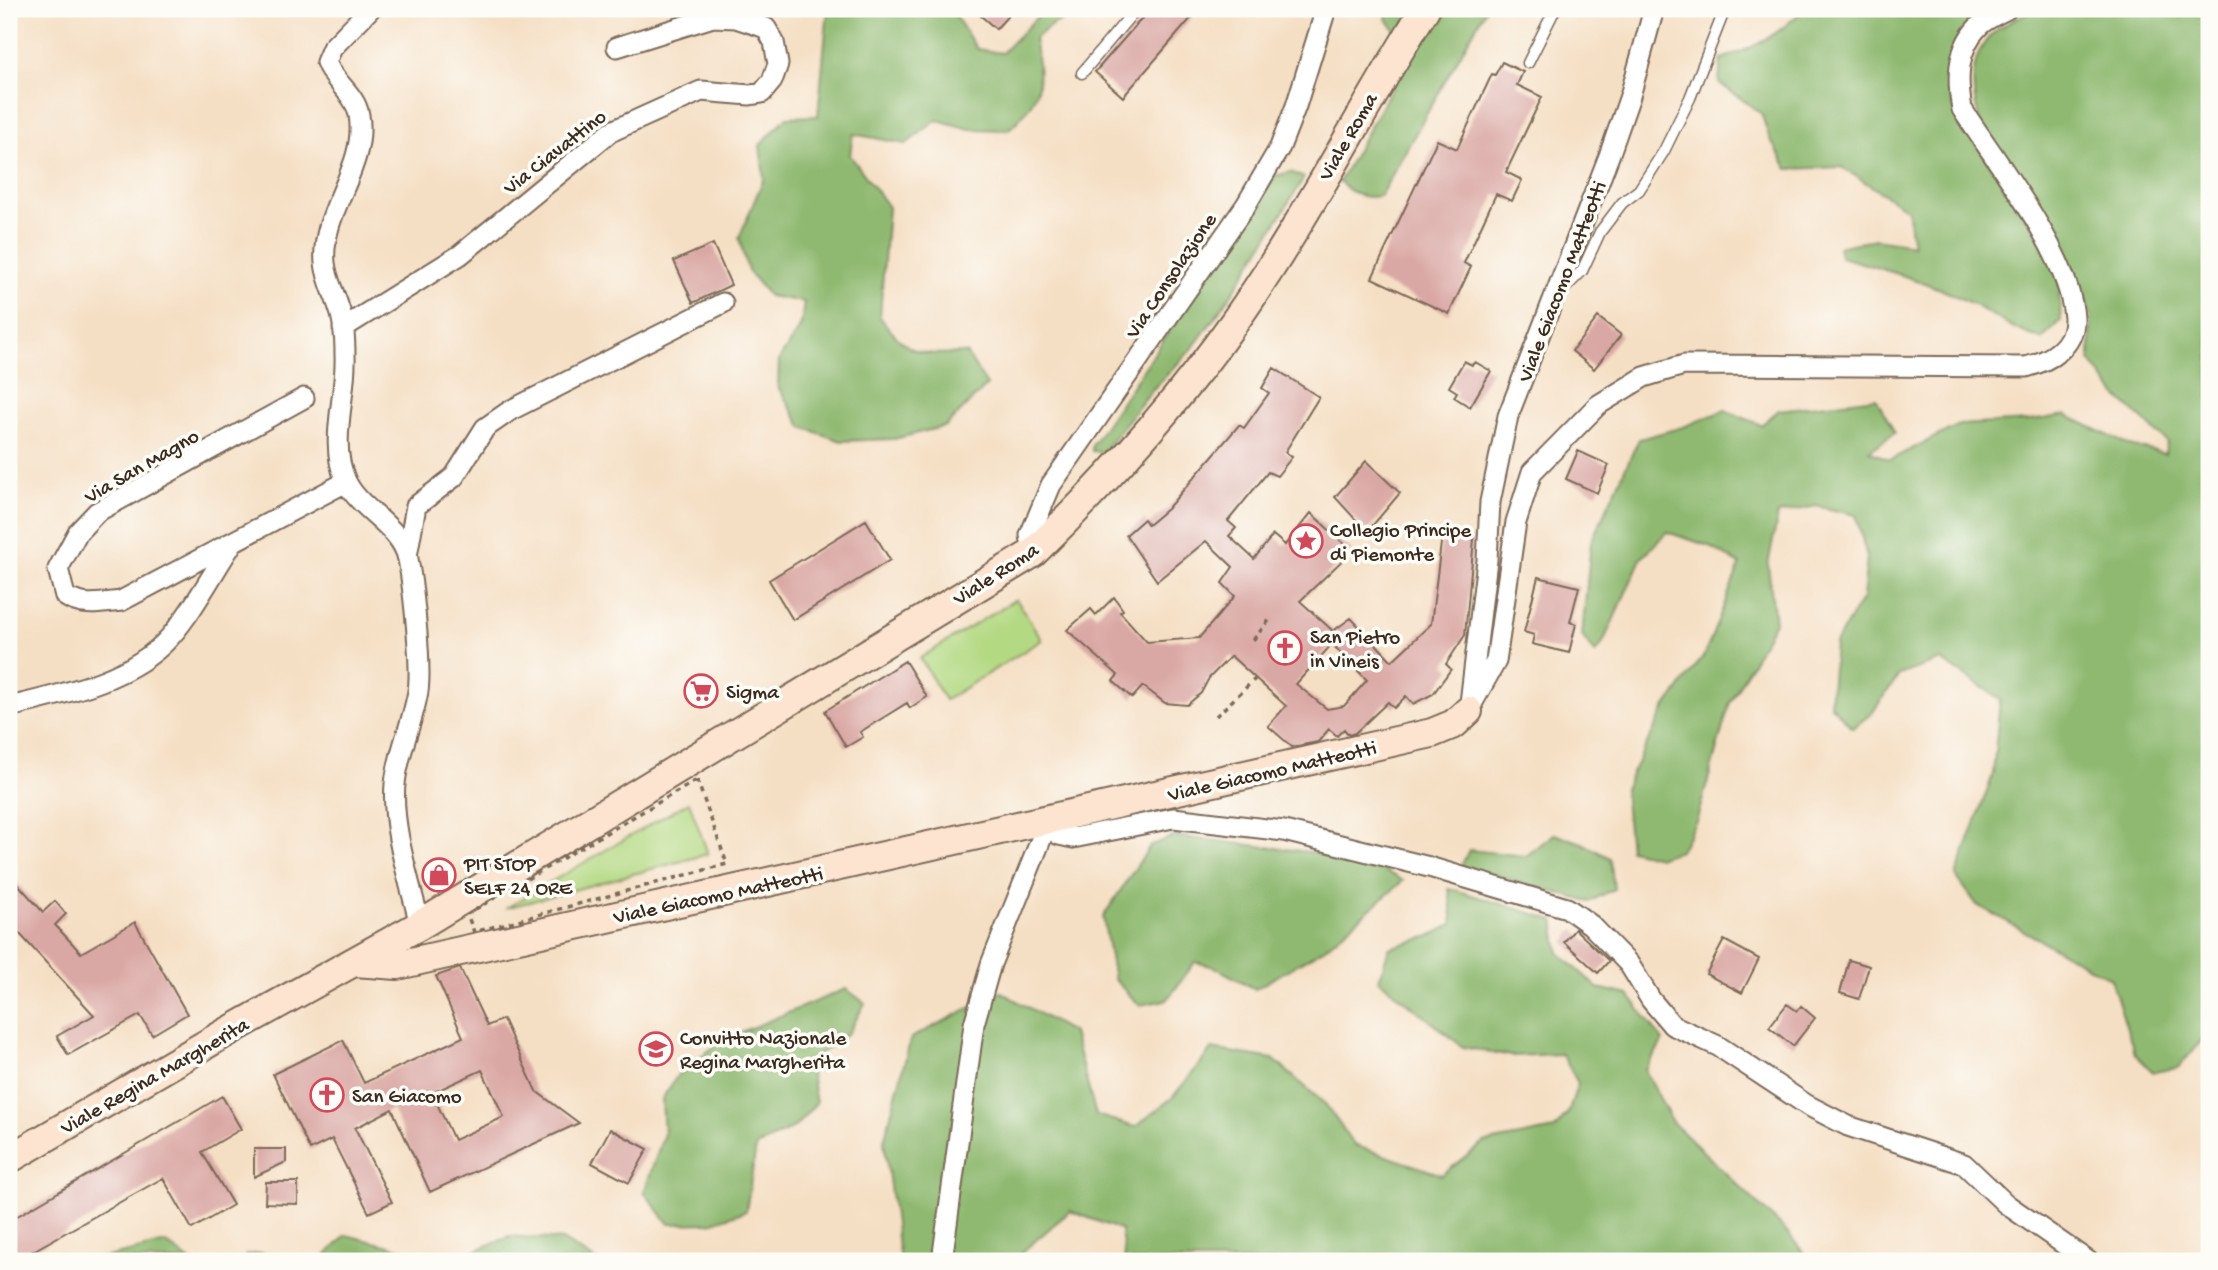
<svg xmlns="http://www.w3.org/2000/svg" width="2218" height="1270" font-family="'Gochi Hand',sans-serif">
<style>
.green{fill:#b4d983;stroke:#788250;stroke-width:2}
.forest{fill:#8fb971;stroke:#657248;stroke-width:2}
.building{fill:#daa8a4;fill-rule:evenodd}
.lines{fill:none;stroke-linecap:round;stroke-linejoin:round}
.lane-casing{stroke:#7c6958;stroke-width:13}
.street-casing{stroke:#7c6958;stroke-width:23}
.secondary-casing{stroke:#7c6958;stroke-width:32}
.path{stroke:#7c6958;stroke-width:3.5;stroke-dasharray:5 5;stroke-linecap:butt}
.lane{stroke:#fff;stroke-width:10}
.street{stroke:#fff;stroke-width:19}
.secondary{stroke:#fde4d0;stroke-width:28}
.labels{text-anchor:middle;stroke-width:7;stroke-linejoin:round;paint-order:stroke}
.street-label{font-size:21px;fill:#3b2a1e;stroke:#fdfcf7}
.poi-label{font-size:21px;fill:#3b2a1e;stroke:#fdfcf7;text-anchor:start}
</style>
<rect width="100%" height="100%" fill="#fdfcf7"/>
<filter id="ink" filterUnits="userSpaceOnUse"><feTurbulence type="fractalNoise" baseFrequency=".0143" numOctaves="2"/><feDisplacementMap in="SourceGraphic" scale="14" xChannelSelector="R" yChannelSelector="G"/><feConvolveMatrix kernelMatrix="1 2 1 2 8 2 1 2 1" color-interpolation-filters="sRGB"/></filter>
<filter id="wash" filterUnits="userSpaceOnUse"><feTurbulence type="fractalNoise" baseFrequency=".00686" numOctaves="4" result="noise"/><feDisplacementMap in="SourceGraphic" scale="28" xChannelSelector="R" yChannelSelector="G"/><feGaussianBlur stdDeviation="1.57" result="paint"/><feColorMatrix in="noise" values="0 0 0 0 0 0 0 0 0 0 0 0 0 0 0 0 0 1.4 0 .05"/><feComposite in="paint" operator="in"/></filter>
<g filter="url(#wash)">
<rect width="100%" height="100%" fill="#f5dfc4"/>
<path class="green" d="M1016,599L1042,640L945,700L920,658Z
M689,802L708,854L506,908Z"/>
<path class="forest" d="M828,9H951L977,49L1002,53L1045,9H1084V13L1053,24L1034,39C1042,83 1043,99 1008,130L970,129L937,120L906,144L853,134L850,155L888,207L880,317C910,357 919,355 966,353L987,385L946,426L894,439L841,441L802,427L778,387L779,360L801,325L804,302L769,296L748,271L739,238L764,178L760,145L787,117L818,116Z
M1387,9H1415L1397,33L1386,18Z
M1436,9H1486L1380,196C1361,199 1353,194 1339,182Z
M1804,9H1995C1956,34 1937,70 1957,115L2032,227L2058,272L2061,321L2042,339C2011,329 2001,320 1974,305C1933,283 1886,270 1841,257L1838,247L1875,239L1913,245L1907,209L1841,167L1788,169L1770,139L1761,113L1719,83L1721,59C1755,48 1779,34 1804,9Z
M2033,9H2209V1032L2178,1068L2153,1072L2135,1054L2111,979L1977,905L1956,876L1993,774L2000,699L1941,660L1899,675L1872,713L1853,728L1830,705L1835,643L1863,598L1867,557L1856,515L1816,506L1778,514L1768,565L1775,622L1730,702L1697,819L1680,851L1659,857L1630,850L1624,789L1665,708L1705,654L1740,564L1709,546L1667,532L1641,559L1601,647L1595,653L1582,636L1591,542L1639,439L1683,427L1725,410L1761,425L1779,410L1876,398L1895,433L1869,451L1890,460L1959,425L2030,421L2066,415L2128,445L2165,454L2167,442L2115,394L2090,360L2091,315L2067,254L1980,122C1971,92 1968,59 1991,35C2002,24 2020,17 2033,9Z
M1291,172L1304,178L1232,294L1191,350L1152,390L1103,452L1092,451V445L1275,176Z
M1554,834L1582,843L1610,858L1614,889L1589,902L1461,866L1469,850L1526,856Z
M1174,836L1362,858L1403,881L1325,948L1255,989L1215,967L1195,962L1167,1000L1139,1005L1114,979L1103,917L1150,846Z
M1449,888L1554,920L1559,953L1598,988L1629,995L1663,1041L1645,1070L1672,1122L1782,1227L1811,1261H1125L1121,1230L1070,1211L1022,1252L1018,1261H900L884,1141L911,1038L1001,992L1073,1033L1096,1115L1135,1127L1172,1098L1212,1049L1273,1059L1326,1105L1354,1145L1442,1175L1484,1143L1555,1129L1568,1113L1578,1083L1562,1054L1511,1056L1463,1047L1379,980L1389,948L1430,936L1453,924Z
M846,989L865,1003L849,1032L809,1062L816,1103L796,1126L756,1147L746,1211L710,1223L669,1224L644,1192L664,1134L662,1099L682,1069L729,1037Z
M346,1235L449,1261H321Z
M509,1236L562,1240L597,1261H452Z
M166,1243L190,1261H94L95,1260Z
M262,1253L288,1261H241L247,1255Z"/>
<g id="blocks">
<path class="building" d="M973,9H1014L996,29Z
M1150,9H1199L1123,97L1095,72Z
M1502,62L1523,72L1517,85L1542,97L1506,172L1522,180L1512,201L1496,194L1464,263L1471,267L1449,314L1372,278L1437,140L1457,149L1492,74L1495,75Z
M713,244L731,285L693,303L674,261Z
M1598,317L1621,335L1594,369L1572,351Z
M1464,361L1472,365L1475,362L1491,371L1470,407L1454,397L1457,392L1449,387Z
M1274,368L1319,397L1285,452L1292,457L1277,476L1268,472L1228,521L1236,528L1229,536L1254,559L1273,535L1285,545L1311,513L1352,551L1300,601L1333,631L1351,618L1392,661L1431,624L1442,535L1474,539L1465,635L1446,664L1451,669L1433,694L1413,704L1406,696L1394,708L1388,702L1355,733L1349,735L1344,729L1337,736L1329,729L1318,742L1292,747L1268,726L1286,706L1231,656L1209,678L1201,693L1187,705L1165,703L1143,686L1132,698L1113,681L1118,675L1067,630L1091,609L1096,615L1114,597L1123,610L1120,612L1147,642L1199,638L1235,596L1222,583L1233,567L1206,541L1157,581L1126,535L1144,519L1148,525L1167,509L1239,425L1244,428L1269,393L1262,388ZM1332,644L1367,680L1344,706L1327,709L1296,684Z
M1578,451L1609,465L1597,493L1566,479Z
M1366,461L1400,493L1367,532L1335,497Z
M866,520L890,560L793,620L769,580Z
M1538,577L1579,587L1570,622L1576,624L1569,653L1532,644L1534,635L1524,632Z
M905,661L927,697L910,708L907,703L860,732L863,737L846,747L825,711Z
M17,883L43,912L55,901L66,914L55,925L81,953L135,922L187,1014L152,1035L140,1015L68,1055L57,1036L94,1015L9,922V891Z
M1575,929L1609,961L1598,973L1564,942Z
M1724,940L1759,959L1742,993L1706,974Z
M1849,960L1869,966L1859,999L1840,993Z
M460,968L487,1026L503,1019L536,1091L579,1123L430,1192L392,1109L355,1128L392,1202L369,1213L332,1139L310,1150L273,1074L343,1040L364,1083L463,1037L436,976ZM482,1070L504,1117L454,1140L432,1093Z
M1787,1004L1797,1011L1801,1006L1815,1018L1793,1046L1769,1027Z
M222,1096L241,1129L202,1152L233,1205L192,1229L163,1178L15,1261L9,1251V1221Z
M610,1129L648,1149L629,1183L592,1163Z
M254,1149H286V1162L254,1177Z
M266,1182H298V1204L265,1203Z"/>
</g>
</g>
<g filter="url(#ink)">
<use href="#blocks" fill-opacity="0" stroke="#7c6958" stroke-width="2"/>
<g class="lines">
<defs>
<path id="lane" d="M1528,63L1555,9
M1082,73L1136,9
M1561,292L1582,271L1600,232L1622,203L1639,190L1664,151L1690,98L1725,9"/>
<path id="street" d="M370,9L332,48L326,62C333,82 355,93 359,115C368,168 320,211 325,263C327,280 334,292 339,308C344,322 345,340 345,355C347,396 328,442 346,481C360,511 401,526 408,559C413,586 422,666 418,691C413,723 398,752 395,784C391,827 410,882 420,925
M343,328L460,255L610,132L701,91L750,95L762,93L772,81L778,64L774,42L766,28L736,18L713,17L617,47
M304,398L97,512L78,532L58,569L65,596C82,608 102,603 121,601L346,482
M1033,553L1030,535L1051,485L1246,205L1280,147L1296,106L1326,9
M407,556L416,506L454,477L485,428L511,410L723,303
M1470,703L1487,560L1490,502L1508,416L1609,156L1630,96L1654,9
M9,707C63,694 132,680 170,637C193,611 211,576 230,547
M1468,711L1496,661L1516,522L1532,472L1598,405L1644,377L1684,365L2026,367C2049,361 2075,347 2074,318C2070,255 1997,163 1962,109C1957,81 1956,49 1979,26C1986,19 1998,14 2007,9
M942,1261L974,1024L991,964L1048,822L1059,835L1073,838L1173,818L1284,831L1429,867L1567,908L1591,925L1629,964L1651,1000L1672,1025L1718,1046L1807,1105L1848,1126L1964,1164L2006,1204L2088,1261"/>
<path id="secondary" d="M354,962L398,965L1432,733L1454,724L1468,711
M9,1159L222,1035L420,925L1033,553C1107,481 1175,406 1235,321C1305,222 1360,112 1425,9"/>
</defs>
<use href="#lane" class="lane-casing"/>
<use href="#street" class="street-casing"/>
<use href="#secondary" class="secondary-casing"/>
<path class="path" d="M1253,640L1271,618
M1216,716L1255,679
M697,780L727,864L474,932L467,914Z"/>
<use href="#lane" class="lane"/>
<use href="#street" class="street"/>
<use href="#secondary" class="secondary"/>
</g>
</g>
<defs>
<symbol id="sight-ring" viewBox="-11 -11 22 22"><circle r="9.5" fill="#fdfcf7" stroke="#d1495b" stroke-width="1.5"/><path d="M0-6L1.8-2.2L6-1.7L2.9 1.2L3.7 5.4L0 3.3L-3.7 5.4L-2.9 1.2L-6-1.7L-1.8-2.2Z" fill="#d1495b"/></symbol>
<symbol id="church-ring" viewBox="-11 -11 22 22"><circle r="9.5" fill="#fdfcf7" stroke="#d1495b" stroke-width="1.5"/><path d="M-1.2-6h2.4v3.5h3.3v2.4h-3.3V6h-2.4V-.1h-3.3v-2.4h3.3Z" fill="#d1495b"/></symbol>
<symbol id="supermarket-ring" viewBox="-11 -11 22 22"><circle r="9.5" fill="#fdfcf7" stroke="#d1495b" stroke-width="1.5"/><path d="M-6-5.5h2.5l.6 2H6L4.5 2H-2.5L-4.4-4H-6ZM-1.5 3.2a1.3 1.3 0 1 0 .1 0ZM3 3.2a1.3 1.3 0 1 0 .1 0Z" fill="#d1495b"/></symbol>
<symbol id="shop-ring" viewBox="-11 -11 22 22"><circle r="9.5" fill="#fdfcf7" stroke="#d1495b" stroke-width="1.5"/><path d="M-5-2.5h2.3a2.7 3.5 0 0 1 5.4 0H5L5.5 6h-11ZM-1.5-2.5h3a1.5 2.3 0 0 0-3 0Z" fill="#d1495b"/></symbol>
<symbol id="school-ring" viewBox="-11 -11 22 22"><circle r="9.5" fill="#fdfcf7" stroke="#d1495b" stroke-width="1.5"/><path d="M0-5L7-2L0 1L-7-2ZM-4 1L0 2.5L4 1V4Q0 6-4 4Z" fill="#d1495b"/></symbol>
</defs>
<g fill-rule="evenodd">
<use href="#sight-ring" x="1287" y="522" width="38" height="38"/>
<use href="#church-ring" x="1266" y="629" width="38" height="38"/>
<use href="#supermarket-ring" x="682" y="672" width="38" height="38"/>
<use href="#shop-ring" x="420" y="856" width="38" height="38"/>
<use href="#school-ring" x="637" y="1030" width="38" height="38"/>
<use href="#church-ring" x="308" y="1076" width="38" height="38"/>
</g>
<g class="labels">
<g class="street-label">
<text transform="translate(1347 136) rotate(-60)" y="7">Viale Roma</text>
<text transform="translate(554 151) rotate(-38)" y="7">Via Ciavattino</text>
<text transform="translate(1170 275) rotate(-56)" y="7">Via Consolazione</text>
<text transform="translate(1561 281) rotate(-69)" y="7">Viale Giacomo Matteotti</text>
<text transform="translate(141 465) rotate(-30)" y="7">Via San Magno</text>
<text transform="translate(995 573) rotate(-33)" y="7">Viale Roma</text>
<text transform="translate(1272 770) rotate(-13)" y="7">Viale Giacomo Matteotti</text>
<text transform="translate(718 894) rotate(-12)" y="7">Viale Giacomo Matteotti</text>
<text transform="translate(154 1075) rotate(-30)" y="7">Viale Regina Margherita</text>
</g>
<g class="poi-label">
<text x="1330" y="536">Collegio Principe<tspan x="1330" dy="24">di Piemonte</tspan></text>
<text x="1310" y="643">San Pietro<tspan x="1310" dy="24">in Vineis</tspan></text>
<text x="726" y="698">Sigma</text>
<text x="464" y="870">PIT STOP<tspan x="464" dy="24">SELF 24 ORE</tspan></text>
<text x="680" y="1044">Convitto Nazionale<tspan x="680" dy="24">Regina Margherita</tspan></text>
<text x="352" y="1102">San Giacomo</text>
</g>
</g>
<rect width="2218" height="1270" fill="none" stroke="#fdfcf7" stroke-width="35"/>
</svg>
